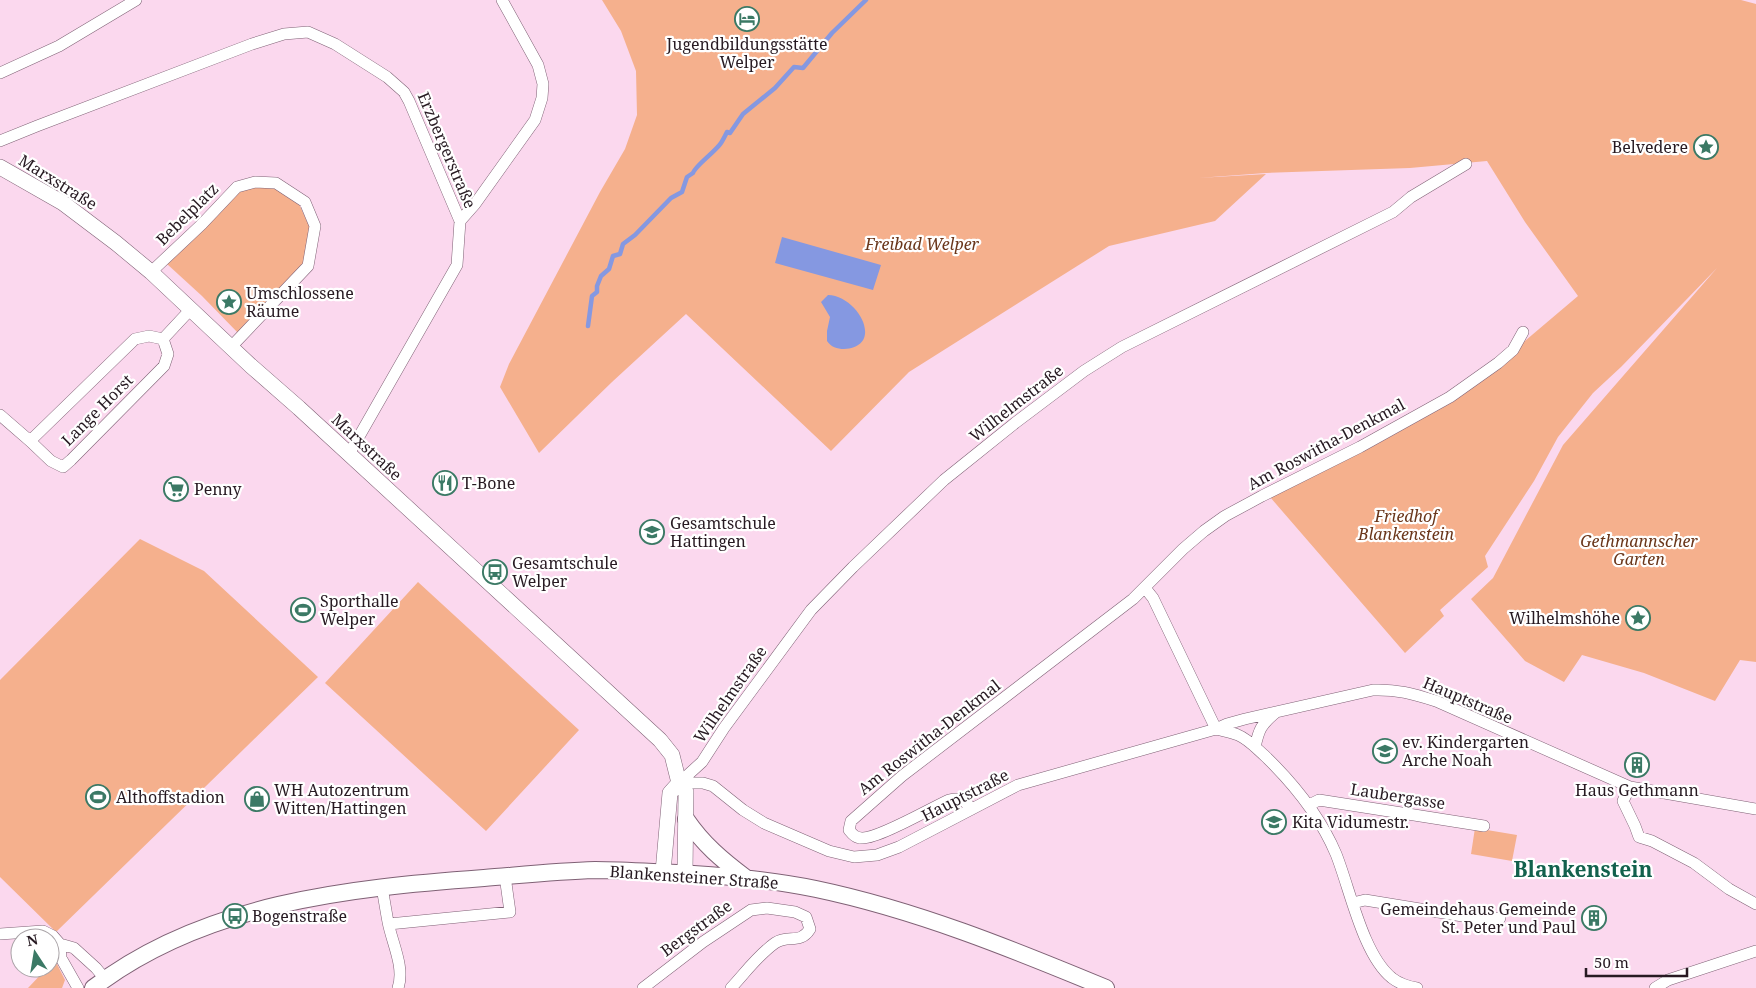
<svg xmlns="http://www.w3.org/2000/svg" width="1756" height="988" font-family="'Noto Serif',serif">
<style>
.green{fill:#f5b08d}
.water{fill:#8598e1}
.lines{fill:none;stroke-linecap:round;stroke-linejoin:round}
.stream{stroke:#8598e1;stroke-width:4.5}
.minor-casing{stroke:#7f6175;stroke-width:12}
.tertiary-casing{stroke:#7f6175;stroke-width:16}
.secondary-casing{stroke:#7f6175;stroke-width:18}
.minor{stroke:#fff;stroke-width:11}
.tertiary{stroke:#fff;stroke-width:15}
.secondary{stroke:#fff;stroke-width:16}
.labels{text-anchor:middle;stroke-width:4.5;stroke-linejoin:round;paint-order:stroke}
.poi-label{font-size:16px;fill:#271a22;stroke:#fff;text-anchor:start}
.street-label{font-size:16px;fill:#271a22;stroke:#fff}
.park-label{font-size:16px;font-style:italic;fill:#6a361a;stroke:#fff}
.district-label{font-size:21px;font-weight:bold;fill:#13614d;stroke:#fff}
</style>
<rect width="100%" height="100%" fill="#fbd8ee"/>
<path class="green" d="M602,0H1741L1756,4V662L1740,660L1715,701L1644,673L1582,655L1564,682L1525,661L1471,599L1493,578L1563,445L1717,268L1621,367L1593,393L1558,437L1534,481L1485,556L1488,567L1440,610L1444,616L1405,653L1270,497L1368,449L1454,401L1578,296L1525,222L1487,161L1410,168L1266,173L1198,178L1266,174L1215,221L1109,246L909,372L831,451L686,314L612,382L539,453L500,387L509,364L600,192L625,149L637,115L636,71L621,31Z
M255,184L275,188L299,204L312,232L302,266L239,334L202,296L167,264L238,190Z
M140,539L204,571L318,677L56,932L0,877V680Z
M418,582L579,730L486,831L325,683Z
M1475,828L1517,835L1512,861L1471,854Z
M55,960L65,980L62,988H28L47,968H50V965Z"/>
<path class="water" d="M782,237L881,265L873,290L775,263Z
M828,295C859,296 885,347 844,349C837,349 831,347 827,341V331L830,317L821,302Z"/>
<g class="lines">
<path class="stream" d="M588,326L592,296L597,292V286L601,276L609,269L613,256L620,254L623,244L635,235L671,198L682,192L687,177L693,173C695,166 715,152 721,143C723,140 725,136 727,132L730,133L743,114L775,88L794,67L803,68L832,33L866,0"/>
<defs>
<path id="minor" d="M0,73L59,46L136,0
M0,141L37,126L252,44L284,34L308,32L335,44L387,77L404,92L409,101L460,221L457,265L349,454
M460,221L475,204L535,120L542,98L543,84L538,65L502,0
M151,272L202,224L237,187L255,182L276,183L305,202L315,226L308,266L231,347
M149,336L163,339L168,354L164,366L71,460L63,467L51,461L30,441L135,339Z
M163,339L190,310
M0,415L30,441
M1145,588L1153,598L1216,729
M1216,729C1223,731 1231,732 1238,735C1248,739 1257,749 1265,756C1295,785 1320,816 1336,854C1350,889 1363,955 1392,978C1398,983 1409,987 1417,988
M1255,747C1259,729 1261,725 1275,713
M679,783H703L713,786L743,810L764,823L829,851L854,857L877,855L899,847L1018,785L1216,729L1227,724L1245,719L1373,690C1397,689 1413,694 1436,701L1630,787L1756,809
M679,783L702,762L724,728L811,610L853,567L944,480L1015,423L1084,371L1122,347L1393,212L1411,197L1466,164
M1630,787L1623,801L1635,826L1639,837L1652,841L1694,863L1729,889L1756,904
M1309,805L1319,800L1484,826
M972,809C964,800 961,797 949,800C931,808 878,839 862,838C856,838 853,835 849,830L851,821L902,776L1133,599L1183,549L1204,531L1225,516L1262,496L1360,447L1450,397L1498,363L1513,350L1523,332
M382,887C384,899 386,911 388,922C392,943 405,967 398,988
M1353,903L1365,900L1481,919L1500,918
M389,924L510,912L505,876
M0,934L43,931L53,936L60,944L74,948L96,968L105,979
M60,944L61,958L78,988
M643,988L703,942L751,910L767,908L795,912L806,917L810,929C800,945 788,934 775,943C758,955 745,973 731,988
M1655,988L1668,980L1756,951"/>
<path id="tertiary" d="M0,167L63,203L116,243L151,272L251,366L299,408L660,740L672,755L679,783L686,792L685,873
M663,872L670,793L679,783"/>
<path id="secondary" d="M686,819C703,844 722,860 746,878
M93,988C204,903 348,888 484,878C521,875 558,871 595,870C614,870 634,871 653,872C708,874 762,878 816,889C916,910 1012,949 1106,988"/>
</defs>
<use href="#minor" class="minor-casing"/>
<use href="#tertiary" class="tertiary-casing"/>
<use href="#secondary" class="secondary-casing"/>
<use href="#minor" class="minor"/>
<use href="#tertiary" class="tertiary"/>
<use href="#secondary" class="secondary"/>
</g>
<defs>
<symbol id="hotel-ring" viewBox="-11 -11 22 22"><circle r="9.5" fill="#fff" stroke="#3b7965" stroke-width="1.5"/><path d="M-6-4.5h1.5V1H6V5H4.5V3h-9V5H-6ZM-4 0a1.8 1.8 0 1 1 3.6 0ZM.5 0V-2.5h3Q6-2.5 6 0Z" fill="#3b7965"/></symbol>
<symbol id="sight-ring" viewBox="-11 -11 22 22"><circle r="9.5" fill="#fff" stroke="#3b7965" stroke-width="1.5"/><path d="M0-6L1.8-2.2L6-1.7L2.9 1.2L3.7 5.4L0 3.3L-3.7 5.4L-2.9 1.2L-6-1.7L-1.8-2.2Z" fill="#3b7965"/></symbol>
<symbol id="restaurant-ring" viewBox="-11 -11 22 22"><circle r="9.5" fill="#fff" stroke="#3b7965" stroke-width="1.5"/><path d="M-5-6h1v4h1v-4h1v4h1v-4h1v5L-1.5 .5V6h-2V.5L-5-1ZM5-6V6H3V1.5H1.5Q1.5-4 5-6Z" fill="#3b7965"/></symbol>
<symbol id="supermarket-ring" viewBox="-11 -11 22 22"><circle r="9.5" fill="#fff" stroke="#3b7965" stroke-width="1.5"/><path d="M-6-5.5h2.5l.6 2H6L4.5 2H-2.5L-4.4-4H-6ZM-1.5 3.2a1.3 1.3 0 1 0 .1 0ZM3 3.2a1.3 1.3 0 1 0 .1 0Z" fill="#3b7965"/></symbol>
<symbol id="school-ring" viewBox="-11 -11 22 22"><circle r="9.5" fill="#fff" stroke="#3b7965" stroke-width="1.5"/><path d="M0-5L7-2L0 1L-7-2ZM-4 1L0 2.5L4 1V4Q0 6-4 4Z" fill="#3b7965"/></symbol>
<symbol id="bus-ring" viewBox="-11 -11 22 22"><circle r="9.5" fill="#fff" stroke="#3b7965" stroke-width="1.5"/><path d="M-5-6H5V4H4V6H2V4H-2V6H-4V4H-5ZM-3.5-4V0h7V-4ZM-3.5 1.2v1.5H-2V1.2ZM2 1.2v1.5H3.5V1.2Z" fill="#3b7965"/></symbol>
<symbol id="stadium-ring" viewBox="-11 -11 22 22"><circle r="9.5" fill="#fff" stroke="#3b7965" stroke-width="1.5"/><path d="M0-5a6.5 5 0 1 0 0 10a6.5 5 0 1 0 0-10ZM-3.5-1.8h7v3.6h-7Z" fill="#3b7965"/></symbol>
<symbol id="building-ring" viewBox="-11 -11 22 22"><circle r="9.5" fill="#fff" stroke="#3b7965" stroke-width="1.5"/><path d="M-4-6H4V6H1V3H-1V6H-4ZM-2.5-4.3h1.7v1.8h-1.7ZM.8-4.3h1.7v1.8H.8ZM-2.5-1h1.7V.8h-1.7ZM.8-1h1.7V.8H.8Z" fill="#3b7965"/></symbol>
<symbol id="shop-ring" viewBox="-11 -11 22 22"><circle r="9.5" fill="#fff" stroke="#3b7965" stroke-width="1.5"/><path d="M-5-2.5h2.3a2.7 3.5 0 0 1 5.4 0H5L5.5 6h-11ZM-1.5-2.5h3a1.5 2.3 0 0 0-3 0Z" fill="#3b7965"/></symbol>
</defs>
<g fill-rule="evenodd">
<use href="#hotel-ring" x="733" y="5" width="28" height="28"/>
<use href="#sight-ring" x="1692" y="133" width="28" height="28"/>
<use href="#sight-ring" x="215" y="288" width="28" height="28"/>
<use href="#restaurant-ring" x="431" y="469" width="28" height="28"/>
<use href="#supermarket-ring" x="162" y="475" width="28" height="28"/>
<use href="#school-ring" x="638" y="518" width="28" height="28"/>
<use href="#bus-ring" x="481" y="558" width="28" height="28"/>
<use href="#stadium-ring" x="289" y="596" width="28" height="28"/>
<use href="#sight-ring" x="1624" y="604" width="28" height="28"/>
<use href="#school-ring" x="1371" y="737" width="28" height="28"/>
<use href="#building-ring" x="1623" y="751" width="28" height="28"/>
<use href="#stadium-ring" x="84" y="783" width="28" height="28"/>
<use href="#shop-ring" x="243" y="785" width="28" height="28"/>
<use href="#school-ring" x="1260" y="808" width="28" height="28"/>
<use href="#bus-ring" x="221" y="902" width="28" height="28"/>
<use href="#building-ring" x="1580" y="904" width="28" height="28"/>
</g>
<g class="labels">
<g class="poi-label">
<text x="747" y="50" text-anchor="middle">Jugendbildungsstätte<tspan x="747" dy="18">Welper</tspan></text>
<text x="1688" y="153" text-anchor="end">Belvedere</text>
<text x="246" y="299">Umschlossene<tspan x="246" dy="18">Räume</tspan></text>
<text x="462" y="489">T-Bone</text>
<text x="194" y="495">Penny</text>
<text x="670" y="529">Gesamtschule<tspan x="670" dy="18">Hattingen</tspan></text>
<text x="512" y="569">Gesamtschule<tspan x="512" dy="18">Welper</tspan></text>
<text x="320" y="607">Sporthalle<tspan x="320" dy="18">Welper</tspan></text>
<text x="1620" y="624" text-anchor="end">Wilhelmshöhe</text>
<text x="1402" y="748">ev. Kindergarten<tspan x="1402" dy="18">Arche Noah</tspan></text>
<text x="274" y="796">WH Autozentrum<tspan x="274" dy="18">Witten/Hattingen</tspan></text>
<text x="1637" y="796" text-anchor="middle">Haus Gethmann</text>
<text x="116" y="803">Althoffstadion</text>
<text x="1292" y="828">Kita Vidumestr.</text>
<text x="1576" y="915" text-anchor="end">Gemeindehaus Gemeinde<tspan x="1576" dy="18">St. Peter und Paul</tspan></text>
<text x="252" y="922">Bogenstraße</text>
</g>
<g class="street-label">
<text transform="translate(447 150) rotate(67)" y="6">Erzbergerstraße</text>
<text transform="translate(58 182) rotate(32)" y="6">Marxstraße</text>
<text transform="translate(187 214) rotate(-45)" y="6">Bebelplatz</text>
<text transform="translate(1016 403) rotate(-38)" y="6">Wilhelmstraße</text>
<text transform="translate(97 410) rotate(-45)" y="6">Lange Horst</text>
<text transform="translate(1326 444) rotate(-28)" y="6">Am Roswitha-Denkmal</text>
<text transform="translate(367 447) rotate(43)" y="6">Marxstraße</text>
<text transform="translate(730 694) rotate(-55)" y="6">Wilhelmstraße</text>
<text transform="translate(1468 700) rotate(23)" y="6">Hauptstraße</text>
<text transform="translate(929 737) rotate(-38)" y="6">Am Roswitha-Denkmal</text>
<text transform="translate(965 795) rotate(-27)" y="6">Hauptstraße</text>
<text transform="translate(1398 796) rotate(9)" y="6">Laubergasse</text>
<text transform="translate(694 877) rotate(4)" y="6">Blankensteiner Straße</text>
<text transform="translate(696 928) rotate(-36)" y="6">Bergstraße</text>
</g>
<g class="park-label">
<text x="922" y="250">Freibad Welper</text>
<text x="1406" y="522">Friedhof<tspan x="1406" dy="18">Blankenstein</tspan></text>
<text x="1639" y="547">Gethmannscher<tspan x="1639" dy="18">Garten</tspan></text>
</g>
<g class="district-label">
<text x="1583" y="877">Blankenstein</text>
</g>
</g>
<g transform="translate(35 953) rotate(348)"><circle r="24" fill="#ffffff" stroke="#a9a3a7"/>
<path d="M0-4L9 19L0 12L-9 19Z" fill="#3b7965"/>
<text y="-8" font-size="14" font-weight="bold" text-anchor="middle" fill="#271a22">N</text>
</g>
<path d="M1586 968v8h101v-8" fill="none" stroke="#271a22" stroke-width="2.5"/>
<text x="1594" y="968" font-size="15" fill="#271a22" stroke="#ffffff" stroke-width="4" paint-order="stroke">50 m</text>
</svg>
